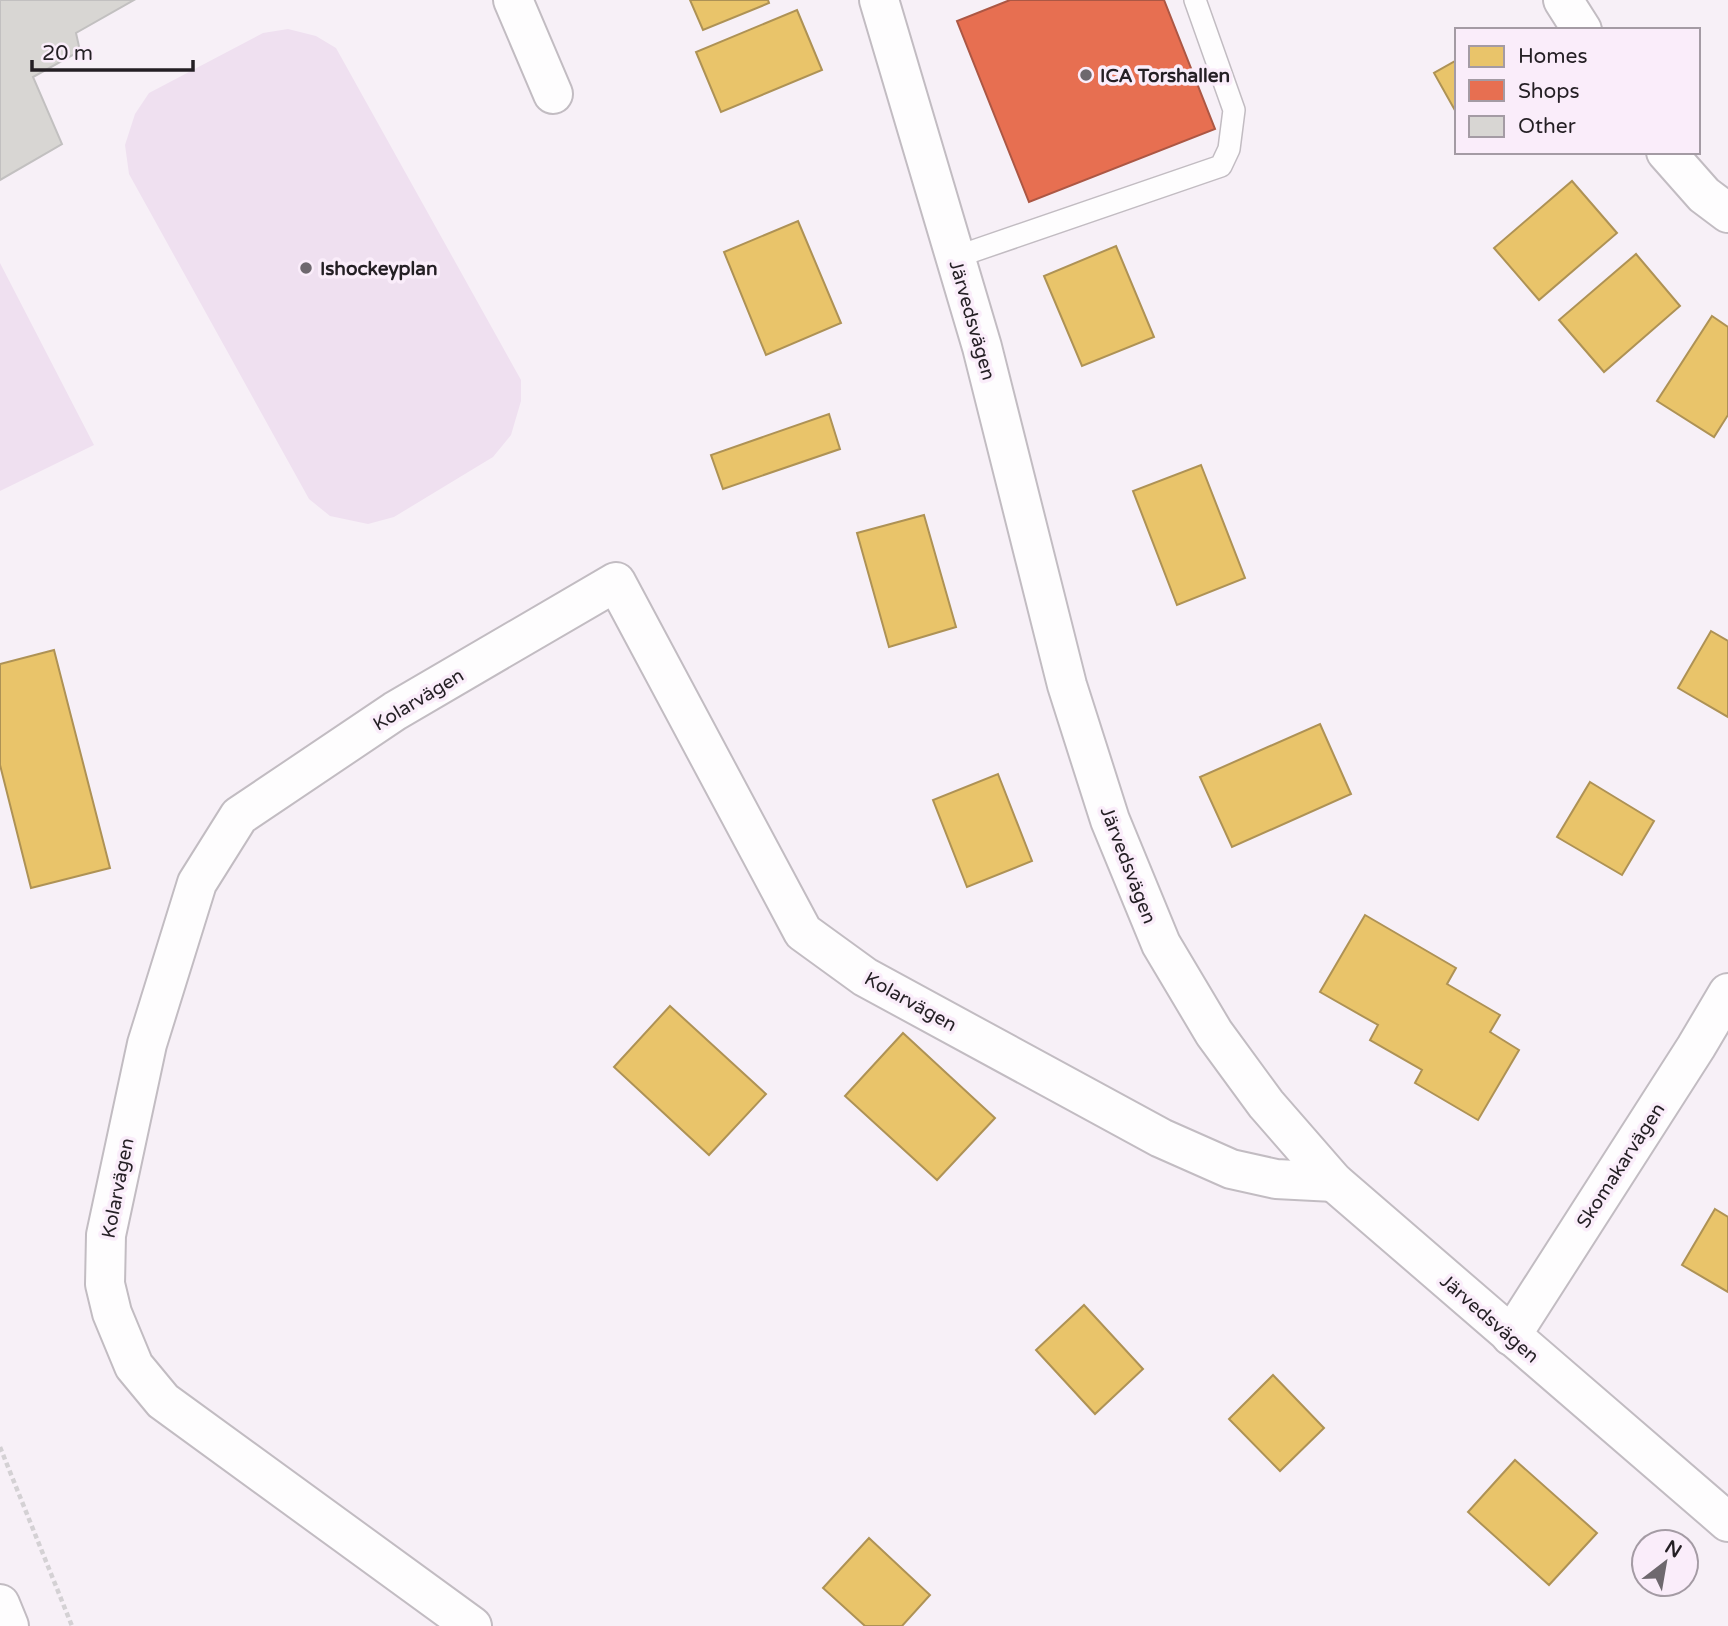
<svg xmlns="http://www.w3.org/2000/svg" width="1728" height="1626" font-family="'Varela Round',sans-serif">
<style>
.green{fill:#efe0f0}
.homes{fill:#e9c46a;stroke:#ae9255;stroke-width:2}
.shops{fill:#e76f51;stroke:#ac5744;stroke-width:2}
.building{fill:#d8d6d3;stroke:#c2c0c0;stroke-width:2}
.lines{fill:none;stroke-linecap:round;stroke-linejoin:round}
.lane-casing{stroke:#c2bcc2;stroke-width:24}
.street-casing{stroke:#c2bcc2;stroke-width:42}
.secondary-casing{stroke:#c2bcc2;stroke-width:42}
.path{stroke:#d4d1d4;stroke-width:4.5;stroke-dasharray:5 3.5;stroke-linecap:butt}
.lane{stroke:#fefdfe;stroke-width:21}
.street{stroke:#fefdfe;stroke-width:38}
.secondary{stroke:#fefdfe;stroke-width:38}
.poi-dot{fill:#6e686e;stroke:#faedfa;stroke-width:2.5}
.labels{text-anchor:middle;stroke-width:7;stroke-linejoin:round;paint-order:stroke}
.poi-label{font-size:19px;font-weight:bold;fill:#241f24;stroke:#faedfa;text-anchor:start}
.street-label{font-size:19px;fill:#241f24;stroke:#faedfa}
</style>
<rect width="100%" height="100%" fill="#f7f0f7"/>
<path class="green" d="M288,29L316,36L336,48L521,380V401L511,435L493,457L394,517L368,524L330,516L309,499L129,174L125,145L135,114L149,93L263,33Z
M0,263L94,445L0,491Z"/>
<path class="homes" d="M690,0H768L769,3L703,30Z
M797,10L822,70L721,112L696,52Z
M1457,60V114L1434,73Z
M1572,181L1617,233L1539,300L1494,248Z
M798,221L841,323L766,355L724,252Z
M1116,246L1154,337L1082,366L1044,276Z
M1636,254L1680,306L1604,372L1559,320Z
M1712,316L1728,327V415L1714,437L1657,401Z
M829,414L840,449L723,489L711,455Z
M1201,465L1245,578L1177,605L1133,491Z
M924,515L956,627L889,647L857,533Z
M1711,631L1728,641V717L1678,688Z
M54,650L110,868L31,888L0,765V664Z
M1320,724L1351,794L1232,847L1200,777Z
M998,774L1032,861L967,887L933,800Z
M1590,782L1654,821L1622,875L1557,837Z
M1365,915L1456,968L1447,984L1500,1015L1490,1032L1519,1050L1478,1120L1415,1083L1422,1070L1370,1040L1378,1025L1320,992Z
M670,1006L766,1094L709,1155L614,1067Z
M903,1033L995,1118L937,1180L845,1096Z
M1715,1209L1728,1217V1292L1682,1265Z
M1084,1305L1143,1369L1095,1414L1036,1350Z
M1273,1375L1324,1428L1280,1471L1229,1419Z
M1515,1460L1597,1533L1549,1585L1468,1512Z
M869,1538L930,1595L902,1626H865L823,1588Z"/>
<path class="shops" d="M1010,0H1164L1215,129L1029,202L957,21Z"/>
<path class="building" d="M0,0H134L76,33L80,51L33,77L62,144L0,180Z"/>
<g class="lines">
<defs>
<path id="lane" d="M956,257L1221,166L1229,149L1234,110L1195,0"/>
<path id="street" d="M513,0L553,94
M1563,0L1582,30
M1666,152L1704,195L1728,213
M1511,1336L1696,1047L1728,993
M472,1626L163,1401L134,1366L112,1313L105,1284L106,1235L147,1044L197,883L239,816L395,711L616,582L803,932L865,977L1161,1138L1231,1169L1276,1179L1334,1182"/>
<path id="secondary" d="M879,0L982,347L1067,685L1110,820L1161,944L1214,1033L1266,1104L1334,1182L1728,1522
M0,1604L9,1626"/>
</defs>
<use href="#lane" class="lane-casing"/>
<use href="#street" class="street-casing"/>
<use href="#secondary" class="secondary-casing"/>
<path class="path" d="M0,1447L72,1626"/>
<use href="#lane" class="lane"/>
<use href="#street" class="street"/>
<use href="#secondary" class="secondary"/>
</g>
<g class="poi-dot">
<circle cx="1086" cy="75" r="7"/>
<circle cx="306" cy="268" r="7"/>
</g>
<g class="labels">
<g class="poi-label">
<text x="1100" y="82">ICA Torshallen</text>
<text x="320" y="275">Ishockeyplan</text>
</g>
<g class="street-label">
<text transform="translate(973 320) rotate(74)" y="7">Järvedsvägen</text>
<text transform="translate(418 699) rotate(-31)" y="7">Kolarvägen</text>
<text transform="translate(1129 865) rotate(69)" y="7">Järvedsvägen</text>
<text transform="translate(911 1001) rotate(29)" y="7">Kolarvägen</text>
<text transform="translate(1620 1165) rotate(-57)" y="7">Skomakarvägen</text>
<text transform="translate(117 1188) rotate(-79)" y="7">Kolarvägen</text>
<text transform="translate(1490 1318) rotate(41)" y="7">Järvedsvägen</text>
</g>
</g>
<rect x="1455" y="28" width="245" height="126" fill="#faedfa" stroke="#a49ba4" stroke-width="2"/>
<rect x="1469" y="46" width="35" height="21" fill="#e9c46a" stroke="#a49ba4" stroke-width="2"/>
<text x="1518" y="63" font-size="21" fill="#241f24">Homes</text>
<rect x="1469" y="80" width="35" height="21" fill="#e76f51" stroke="#a49ba4" stroke-width="2"/>
<text x="1518" y="98" font-size="21" fill="#241f24">Shops</text>
<rect x="1469" y="116" width="35" height="21" fill="#d8d6d3" stroke="#a49ba4" stroke-width="2"/>
<text x="1518" y="133" font-size="21" fill="#241f24">Other</text>
<g transform="translate(1665 1563) rotate(31)"><circle r="33" fill="#faedfa" stroke="#a49ba4" stroke-width="2"/>
<path d="M0-5L12 26L0 18L-12 26Z" fill="#6e686e"/>
<text y="-10" font-size="19" font-weight="bold" text-anchor="middle" fill="#241f24">N</text>
</g>
<path d="M32 60v10h161v-10" fill="none" stroke="#241f24" stroke-width="3.5"/>
<text x="42" y="60" font-size="21" fill="#241f24" stroke="#faedfa" stroke-width="5" paint-order="stroke">20 m</text>
</svg>
